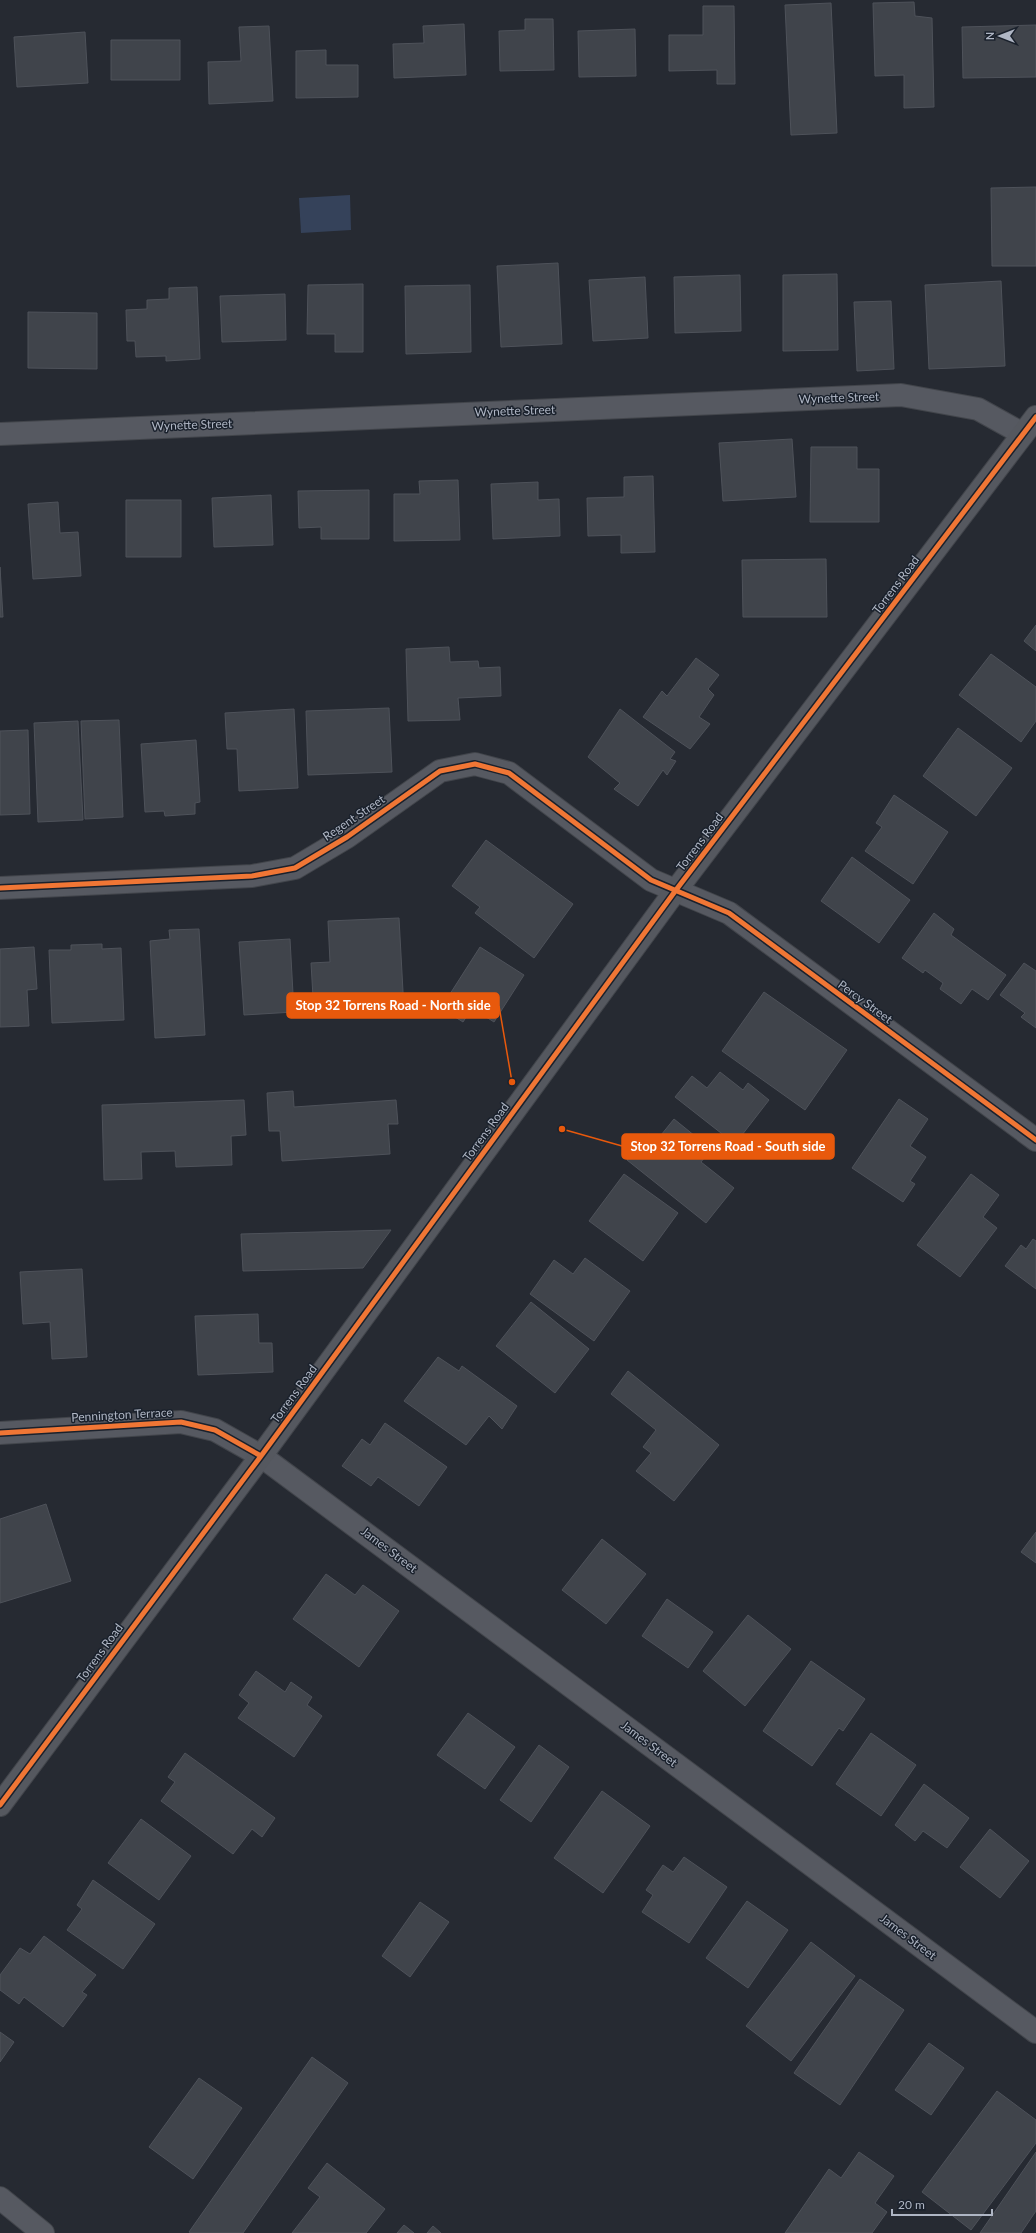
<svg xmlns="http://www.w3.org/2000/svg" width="1036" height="2233" font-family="Lato,sans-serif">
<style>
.water{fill:#35425a}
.building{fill:#40444b;stroke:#4e525a}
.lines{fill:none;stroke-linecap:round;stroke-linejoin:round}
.street-casing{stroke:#42454b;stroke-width:24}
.secondary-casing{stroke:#42454b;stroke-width:24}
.street{stroke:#565961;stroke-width:22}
.secondary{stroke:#55585f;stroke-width:22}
.cycleway-casing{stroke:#1a212c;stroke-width:8}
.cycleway{stroke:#f07635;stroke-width:5}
.labels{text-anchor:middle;stroke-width:3;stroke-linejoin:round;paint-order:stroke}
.street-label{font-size:12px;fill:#afb6c4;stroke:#1a212c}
.leader{fill:none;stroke:#e8590c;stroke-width:1.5}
.callout-dot{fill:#e8590c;stroke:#1a212c;stroke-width:1.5}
.callout{fill:#e8590c;stroke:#e8590c;stroke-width:1.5}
.callout-label{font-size:13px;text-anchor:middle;font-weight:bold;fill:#fff}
</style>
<rect width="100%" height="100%" fill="#262a32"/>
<path class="water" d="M350,195L351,230L301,233L299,198Z"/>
<path class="building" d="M914,2L915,16L932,18L934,107L904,108V75L875,76L873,3Z
M831,3L837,133L791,135L785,5Z
M703,6H734L735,84H717V70L669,71V35H703Z
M525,19H553L554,70L500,71L499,31L525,30Z
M464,24L466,75L394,78L393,44L424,43L423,26Z
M1036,25V77L963,78L962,27Z
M269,26L273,101L209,104L208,62L241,61L239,27Z
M635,29L636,76L579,77L578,31Z
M85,32L88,83L17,87L14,37Z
M111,40H180V80H111Z
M326,50V65H358V97L296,98V51Z
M1036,187V266H992L991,188Z
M558,263L562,344L501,347L497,266Z
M837,274L838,350L783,351V275Z
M740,275L741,331L675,333L674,277Z
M645,277L648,338L593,341L589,280Z
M1001,281L1005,366L929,369L925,285Z
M363,284V352H335V334H307L308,285Z
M470,285L471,352L406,354L405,286Z
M197,287L200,359L166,361V356L136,357L135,341H127L126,310L147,309V300L169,299V288Z
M285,294L286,340L222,342L220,296Z
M891,301L894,369L857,371L854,302Z
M28,312L97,313V369L28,368Z
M792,439L796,497L723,501L719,443Z
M811,447H857V469H879V522H810Z
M653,476L655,552L621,553V535L588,536L587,498L624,497V477Z
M458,480L460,540L394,541V494H420L419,481Z
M538,482V500L559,499L560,536L493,539L491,484Z
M369,490V539H321V527L299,528L298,491Z
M271,495L273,545L214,547L212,498Z
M126,500H181V557H126Z
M58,502L60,533L78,532L81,576L33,579L28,504Z
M826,559L827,617H743L742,560Z
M0,567L3,617H0Z
M1036,625V651L1024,641Z
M449,647L450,662L478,661L479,668L500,667L501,696L458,698L460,720L408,721L406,649Z
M991,654L1036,687V721L1021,742L959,695Z
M696,658L719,675L708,689L714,695L699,717L710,724L690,749L643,717L662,691L667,696Z
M389,708L392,772L308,775L306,711Z
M294,709L298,788L239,791L237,749H227L225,713Z
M620,709L675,752L670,759L676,761L667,775L663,770L638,806L614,789L620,783L588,757Z
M119,720L123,817L85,819L81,721Z
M78,721L83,820L38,822L34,723Z
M958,728L1012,768L976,816L923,776Z
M28,730L30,814L0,815V731Z
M196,740L200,802L195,803V814L165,816L164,811L145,812L141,744Z
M894,795L948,832L913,884L865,851L882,827L876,823Z
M486,840L573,904L534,958L475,913L480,907L452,886Z
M852,857L910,900L879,943L821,901Z
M934,913L954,929L951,935L1006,975L988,1000L972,989L961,1004L940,989L943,983L925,970L923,973L902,958Z
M399,918L404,1010L314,1014L311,963L330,962L328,921Z
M199,929L205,1035L155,1038L150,941L170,939L169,930Z
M290,939L294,1012L244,1015L239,942Z
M102,944V949L121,948L124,1020L52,1023L49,950H71V945Z
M34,947L37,989L27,990L29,1026L0,1027V949Z
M480,947L524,975L494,1022L472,1008L463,1022L441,1008Z
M1024,963L1036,971V1028L1021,1017L1025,1013L1000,995Z
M764,992L847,1050L805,1110L722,1051Z
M720,1072L743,1090L748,1083L769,1100L735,1144L675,1097L692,1076L707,1088Z
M293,1091L294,1107L396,1100L398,1124H388L390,1154L282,1161L280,1131H269L267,1093Z
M899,1099L928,1119L910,1146L926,1157L910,1181L915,1184L903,1202L852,1168Z
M244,1100L246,1135L231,1136L232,1165L176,1167L175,1151L141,1152L142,1179L104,1180L102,1105Z
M674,1119L711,1149L701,1162L734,1188L706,1223L627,1160L648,1134L657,1140Z
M624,1174L678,1213L643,1261L589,1221Z
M971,1174L999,1195L983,1217L997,1228L960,1277L917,1245Z
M391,1230L363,1268L243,1271L241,1234Z
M1033,1239L1036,1241V1289L1005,1266L1021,1245L1026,1249Z
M585,1258L630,1291L594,1341L530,1294L554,1260L573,1274Z
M82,1269L87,1357L52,1359L50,1322L23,1324L20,1272Z
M531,1302L589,1349L555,1393L496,1346Z
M258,1314L259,1343H272L273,1372L198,1375L195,1316Z
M438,1357L459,1371L462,1366L517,1406L502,1429L489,1416L466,1445L404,1401Z
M628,1371L719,1445L674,1501L636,1471L651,1453L643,1447L656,1430L611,1394Z
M385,1423L447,1467L419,1506L378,1477L371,1486L342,1466L362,1439L370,1445Z
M46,1504L71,1581L0,1603V1519Z
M1036,1532V1563L1021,1552Z
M602,1539L646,1574L606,1624L562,1590Z
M326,1574L355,1595L363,1585L399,1611L359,1667L293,1619Z
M667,1599L713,1632L688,1668L642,1636Z
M748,1615L791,1649L745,1706L703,1671Z
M811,1661L865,1699L843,1731L839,1728L812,1766L763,1731Z
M256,1671L285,1692L291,1682L312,1697L307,1705L322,1716L294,1757L238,1718L249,1703L239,1695Z
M468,1713L515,1747L485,1789L437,1755Z
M871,1733L916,1765L881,1816L836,1784Z
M539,1745L569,1767L531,1822L500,1800Z
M185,1753L275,1818L262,1837L252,1829L233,1854L161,1801L175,1782L168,1777Z
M924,1784L969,1818L947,1848L923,1831L915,1841L895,1825Z
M602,1791L650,1826L603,1893L554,1858Z
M141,1819L191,1856L159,1900L108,1863Z
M990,1829L1029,1861L1000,1898L960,1867Z
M684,1857L727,1887L689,1943L642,1912L653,1895L646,1890L663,1865L673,1872Z
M93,1880L155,1924L123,1969L67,1930L82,1909L77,1905Z
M747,1901L788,1930L748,1988L706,1958Z
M420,1902L449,1922L410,1977L382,1956Z
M44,1936L96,1975L82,1992L87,1995L63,2027L24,1997L19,2004L0,1990V1975L20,1948L30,1954Z
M811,1942L855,1976L791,2061L746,2026Z
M860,1979L904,2010L840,2105L794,2073Z
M0,2032L14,2042L0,2062Z
M929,2043L964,2068L931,2115L895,2090Z
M312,2057L348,2083L243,2233H191L189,2232Z
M199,2078L242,2108L193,2179L149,2147Z
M997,2091L1036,2120V2143L971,2230L922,2192Z
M859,2152L894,2176L875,2203L887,2212L872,2233H785L829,2169L841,2178Z
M1036,2152V2211L1021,2233H980Z
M327,2163L385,2209L366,2233H292L320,2197L308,2188Z
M404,2225L414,2233H397Z
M433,2226L441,2233H427Z"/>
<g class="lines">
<defs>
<path id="street" d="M0,434L901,395L978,409L1023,434
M0,888L252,876L295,868L347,837L440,771L475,764L509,773L651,880L729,913L1036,1140
M0,1433L181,1422L215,1430L261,1456L1036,2032
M0,2198L43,2233"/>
<path id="secondary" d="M0,1805L261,1456L676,890L1036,417"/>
</defs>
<use href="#street" class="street-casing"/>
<use href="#secondary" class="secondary-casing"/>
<use href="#street" class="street"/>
<use href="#secondary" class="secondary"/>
<defs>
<path id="cycleway" d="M0,888L252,876L295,868L347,837L440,771L475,764L509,773L651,880L729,913L1036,1140
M0,1433L181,1422L215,1430L261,1456
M0,1805L261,1456L676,890L1036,417"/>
</defs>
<use href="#cycleway" class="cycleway-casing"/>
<use href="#cycleway" class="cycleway"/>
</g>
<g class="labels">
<g class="street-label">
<text transform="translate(839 398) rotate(-2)" y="4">Wynette Street</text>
<text transform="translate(515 411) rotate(-2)" y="4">Wynette Street</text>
<text transform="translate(192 425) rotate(-2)" y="4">Wynette Street</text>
<text transform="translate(896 585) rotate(-53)" y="4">Torrens Road</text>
<text transform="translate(354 818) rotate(-34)" y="4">Regent Street</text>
<text transform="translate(700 842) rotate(-53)" y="4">Torrens Road</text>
<text transform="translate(865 1002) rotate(36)" y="4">Percy Street</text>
<text transform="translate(486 1132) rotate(-54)" y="4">Torrens Road</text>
<text transform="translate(294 1394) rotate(-54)" y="4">Torrens Road</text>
<text transform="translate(122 1415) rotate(-3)" y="4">Pennington Terrace</text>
<text transform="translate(389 1550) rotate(37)" y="4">James Street</text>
<text transform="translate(100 1653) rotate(-54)" y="4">Torrens Road</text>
<text transform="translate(649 1744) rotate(37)" y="4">James Street</text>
<text transform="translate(908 1937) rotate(37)" y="4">James Street</text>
</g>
</g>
<path class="leader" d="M512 1082L499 1006M562 1129L622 1146"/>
<g class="callout-dot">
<circle cx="512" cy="1082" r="4"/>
<circle cx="562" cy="1129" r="4"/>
</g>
<g class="callout">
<rect x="287" y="993" width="212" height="25" rx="4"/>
<rect x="622" y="1134" width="212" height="25" rx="4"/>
</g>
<g class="callout-label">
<text x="393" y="1010">Stop 32 Torrens Road - North side</text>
<text x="728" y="1151">Stop 32 Torrens Road - South side</text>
</g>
<g transform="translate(1000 36) rotate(270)" stroke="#1a212c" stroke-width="3" paint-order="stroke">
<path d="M0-3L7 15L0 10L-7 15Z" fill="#afb6c4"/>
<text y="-6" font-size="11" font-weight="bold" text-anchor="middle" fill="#afb6c4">N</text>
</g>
<path d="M892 2209v6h100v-6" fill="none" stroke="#afb6c4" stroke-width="2"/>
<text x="898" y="2209" font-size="12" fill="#afb6c4" stroke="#1a212c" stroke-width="3" paint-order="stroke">20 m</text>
</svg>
